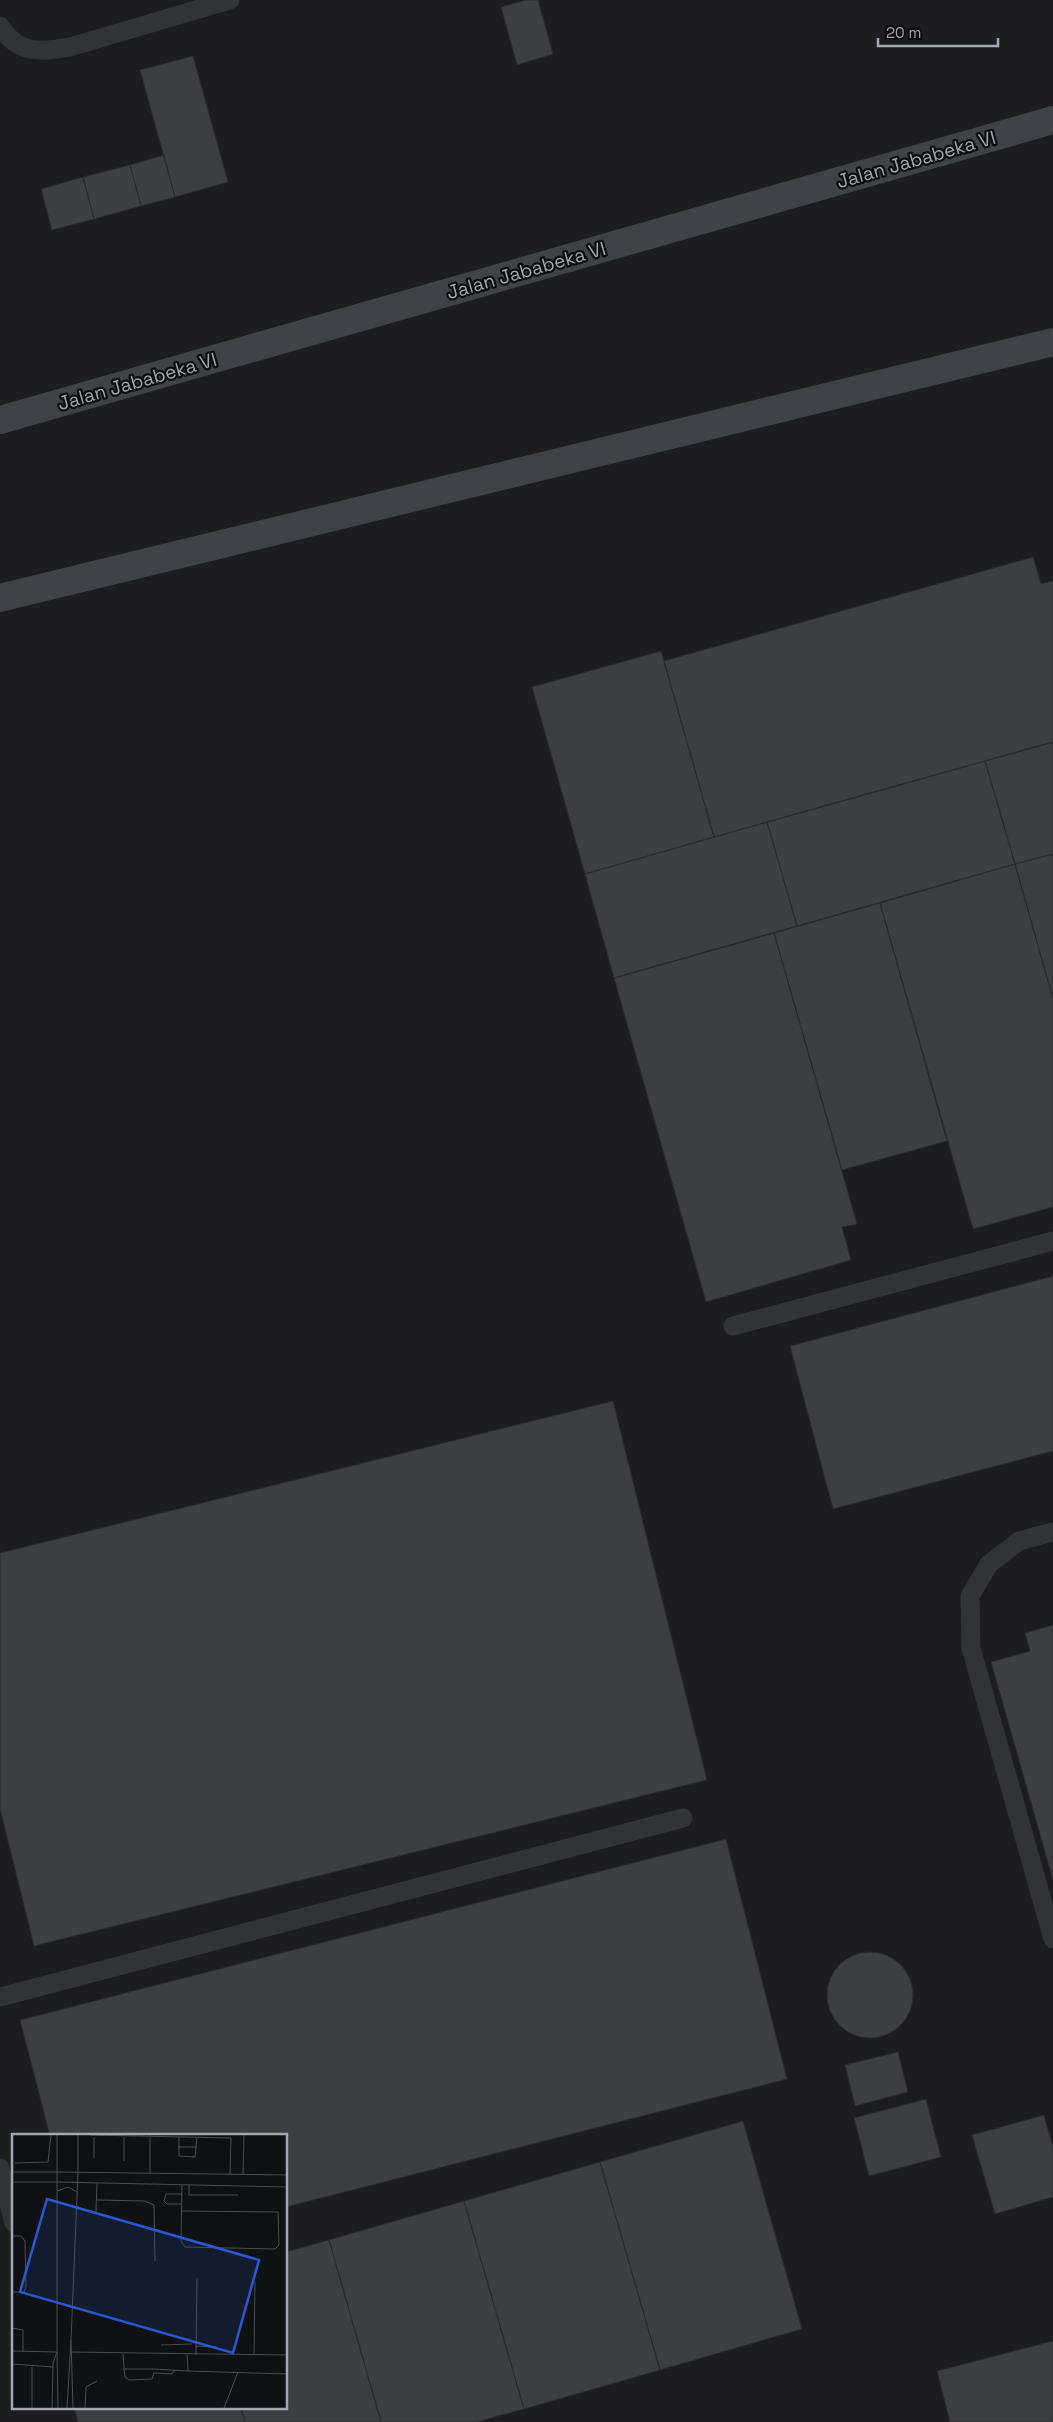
<svg xmlns="http://www.w3.org/2000/svg" width="1053" height="2422" font-family="'Space Grotesk',sans-serif">
<style>
.built{fill:#1d1d1f;fill-rule:evenodd}
.building{fill:#3c3e42;stroke:#2a2b2e}
.lines{fill:none;stroke-linecap:round;stroke-linejoin:round}
.service{stroke:#313337;stroke-width:19}
.secondary{stroke:#3f4247;stroke-width:28}
.labels{text-anchor:middle;stroke-width:4.5;stroke-linejoin:round;paint-order:stroke}
.street-label{font-size:19px;fill:#a1a8b3;stroke:#0c0c0d}
.inset-road{fill:none;stroke:#4a4d52;stroke-width:1}
.view{fill:#2a57d4;fill-opacity:0.15;stroke:#2a57d4;stroke-width:2.5}
.inset-edge{fill:none;stroke:#a1a8b3;stroke-width:2.5}
</style>
<rect width="100%" height="100%" fill="#101112"/>
<path class="built" d="M0,0H1053V2422H0ZM14,2136H286V2408H14Z"/>
<path class="building" d="M526,0H538L553,54L517,65L501,7Z
M193,56L228,182L175,197L140,70Z
M164,155L175,197L141,206L130,165Z
M130,165L141,206L94,219L83,177Z
M83,177L94,219L52,230L41,189Z
M1033,557L1041,584L1053,581V742L714,837L664,661Z
M661,651L714,837L585,874L532,687Z
M1053,742V854L1015,864L985,761Z
M985,761L1015,864L797,926L767,822Z
M767,822L797,926L614,978L585,874Z
M1053,854V999L1015,864Z
M1015,864L1053,999V1207L973,1229L880,903Z
M880,903L947,1141L842,1170L774,933Z
M774,933L857,1224L842,1227L851,1260L706,1302L614,978Z
M1053,1276V1451L833,1509L790,1346Z
M613,1401L707,1780L34,1946L0,1809V1553Z
M1053,1625V1880L991,1662L1030,1651L1025,1633Z
M726,1839L787,2079L286,2207V2136H50L20,2020Z
M827 1995a43 43 0 1 1 86 0a43 43 0 1 1-86 0Z
M898,2052L908,2092L855,2106L845,2065Z
M926,2099L941,2157L869,2176L854,2118Z
M1044,2115L1053,2147V2197L995,2214L972,2135Z
M743,2121L802,2329L660,2370L600,2162Z
M600,2162L660,2370L524,2409L464,2201Z
M464,2201L524,2409L477,2422H381L329,2240Z
M329,2240L381,2422H245L241,2408H286V2252Z
M1053,2341V2422H950L937,2371Z
M74,2408H241L245,2422H78Z"/>
<g class="lines">
<path class="service" d="M0,26C18,55 40,52 70,47L230,0
M733,1326L1053,1241
M1053,1532L1019,1541L989,1564L970,1596L971,1648L1053,1939
M0,1997L683,1818
M0,2168L14,2223"/>
<path class="secondary" d="M0,420L1053,120
M0,598L1053,342"/>
</g>
<g class="labels">
<g class="street-label">
<text transform="translate(916 159) rotate(-16)" y="7">Jalan Jababeka VI</text>
<text transform="translate(526 270) rotate(-16)" y="7">Jalan Jababeka VI</text>
<text transform="translate(137 381) rotate(-16)" y="7">Jalan Jababeka VI</text>
</g>
</g>
<g transform="translate(12 2134)">
<rect width="275" height="275" fill="#101112"/>
<path class="inset-road" d="M78,1L219,4L218,40M82,3V24M112,3V27M167,3V22L183,23L185,3M166,13H185M3,29L36,28L39,1M0,38H45V1M66,38V1M138,39V1M231,40L232,1M0,48H45M45,48L275,53M177,51V61H226M45,57L56,53L65,58M84,66L133,67L142,71L143,127M169,70H155L152,67L154,60H170M169,77L266,78L267,111L263,115L173,113L169,107L170,51M84,78L85,49M0,102H9L13,107L14,153L12,158H0M0,194L11,196V218M149,211L180,210M183,212L205,213M0,217L45,218M45,218L46,274M58,218L275,221M111,220L112,235M175,221L176,237L275,240M184,221L185,144M242,221L243,148M0,230L41,233M20,233V274M163,236L160,240L142,239L140,245L117,246L113,243L112,235H142L176,237M40,274L41,229L45,218V38L275,41M55,274L59,206M61,274L59,206L66,38M73,274L74,253L85,247M212,274L226,238"/>
<path class="view" d="M35,65L247,126L221,219L8,158Z"/>
<rect width="275" height="275" class="inset-edge"/>
</g>
<path d="M878 38v8h120v-8" fill="none" stroke="#a1a8b3" stroke-width="2.5"/>
<text x="886" y="38" font-size="15" fill="#a1a8b3" stroke="#0c0c0d" stroke-width="4" paint-order="stroke">20 m</text>
</svg>
